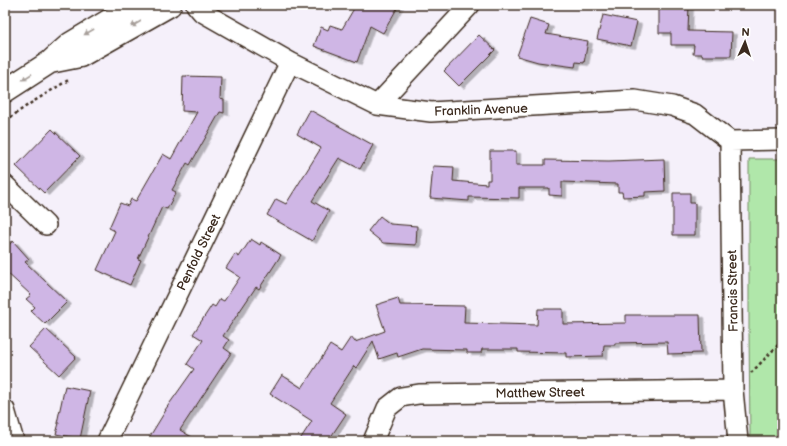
<svg xmlns="http://www.w3.org/2000/svg" width="787" height="446" font-family="'Balsamiq Sans',sans-serif">
<style>
.green{fill:#b0e7aa;stroke:#768864}
.building{fill:#cfb6e5;stroke:#3b2a1e;filter:url(#shadow)}
.lines{fill:none;stroke-linecap:round;stroke-linejoin:round}
.minor-casing{stroke:#3b2a1e;stroke-width:22}
.highway-casing{stroke:#3b2a1e;stroke-width:25}
.path{stroke:#3b2a1e;stroke-width:2.5;stroke-dasharray:3 3;stroke-linecap:butt}
.minor{stroke:#fff;stroke-width:19}
.highway{stroke:#fff;stroke-width:22}
.oneway{fill:#a79f9a}
.labels{text-anchor:middle;stroke-width:4;stroke-linejoin:round;paint-order:stroke}
.street-label{font-size:13px;fill:#3b2a1e;stroke:#fff}
</style>
<defs>
<filter id="shadow"><feDropShadow dx="4.5" dy="2.5" stdDeviation="0" flood-color="#0004"/></filter>
</defs>
<rect width="100%" height="100%" fill="#f5f0fa"/>
<filter id="ink" filterUnits="userSpaceOnUse"><feTurbulence type="fractalNoise" baseFrequency=".025" numOctaves="2"/><feDisplacementMap in="SourceGraphic" scale="8" xChannelSelector="R" yChannelSelector="G"/><feConvolveMatrix kernelMatrix="1 2 1 2 8 2 1 2 1" color-interpolation-filters="sRGB"/></filter>
<g filter="url(#ink)">
<path class="green" d="M749,159H782V441H751L750,435L749,330Z"/>
<path class="building" d="M356,5H399L383,33L370,26L357,62L314,46L321,27L328,30L330,25L342,29Z
M659,5H689L688,31L732,32L731,56H702V54H693L694,45H671V33H659Z
M603,15L637,22L631,46L597,39Z
M530,19L549,25L546,34L588,41L584,63L576,62L575,67L538,62L517,56Z
M479,35L495,50L459,86L444,71Z
M183,76L221,77L220,99L224,100V113L220,112L190,165L187,163L172,190L176,192L167,209L162,207L138,259L141,260L130,285L97,270L115,231L109,228L120,203L128,206L131,199L136,201L163,154L171,159L197,112L182,111Z
M310,110L373,145L360,169L339,158L312,201L329,211L312,241L267,215L276,199L286,204L321,148L297,134Z
M52,129L80,156L44,193L16,166Z
M490,151H516V165H545V160L609,161L664,159L665,191L645,192V196L623,197L622,192H618V184L562,182V196L549,195V188H519V198L469,197V201L430,198L433,166L454,167L453,181L487,184V180H490Z
M673,193H690V203H695V235H673Z
M380,216L390,224L417,226L416,245L383,243L368,231Z
M251,239L260,245L261,242L281,255L259,289L256,287L223,336L229,340L224,348L231,353L180,430L198,441H147L166,410H165L194,369L187,364L203,340L193,334L212,305L215,307L220,299L224,301L240,277L226,268L235,254L239,257Z
M13,241L29,259L25,262L67,302L45,324L31,311L35,307L26,299L31,295L5,271V248Z
M398,298L400,305L465,306L464,323L537,325L538,309H563V324L626,323V315H700L701,353L668,354L667,342L615,343V345H604L603,356L566,357V353L518,352V349H482L481,353H467V350L422,349L398,357L397,353L379,359L373,341L356,368L354,366L330,403L346,414L328,441H299L312,421L270,394L282,375L302,388L330,345L341,352L351,337L355,342L385,331L376,305Z
M46,329L76,357L59,375L29,347Z
M65,386L90,391L80,439L56,434L59,423H57Z"/>
<g class="lines">
<defs>
<path id="minor" d="M196,5L202,12L290,62L377,105L431,112L635,100L672,106L695,114L730,141L782,140
M377,105L470,5
M730,141L733,390L738,441
M5,185L46,225
M5,410L14,441
M107,441L290,62
M373,441L387,408L401,397L419,394L733,390"/>
<path id="highway" d="M51,61L70,44L135,5
M5,91L50,62L80,56L170,5"/>
</defs>
<use href="#minor" class="minor-casing"/>
<use href="#highway" class="highway-casing"/>
<path class="path" d="M5,121L31,103L70,79
M751,373L782,341"/>
<use href="#minor" class="minor"/>
<use href="#highway" class="highway"/>
</g>
<defs><path id="oneway-solid" d="M-6-.8H1V-3.2L6.5 0L1 3.2V.8H-6Z"/></defs>
<g class="oneway">
<use href="#oneway-solid" transform="translate(136 24) rotate(150)"/>
<use href="#oneway-solid" transform="translate(89 32) rotate(150)"/>
<use href="#oneway-solid" transform="translate(27 77) rotate(147)"/>
</g>
</g>
<g class="labels">
<g class="street-label">
<text transform="translate(481 109) rotate(-2)" y="5">Franklin Avenue</text>
<text transform="translate(198 252) rotate(-64)" y="5">Penfold Street</text>
<text transform="translate(732 291) rotate(-91)" y="5">Francis Street</text>
<text transform="translate(540 392) rotate(-1)" y="5">Matthew Street</text>
</g>
</g>
<rect width="787" height="446" fill="none" stroke="#fff" stroke-width="20"/>
<rect x="10" y="10" width="767" height="426" fill="none" stroke="#3b2a1e" stroke-width="1.5" filter="url(#ink)"/>
<g transform="translate(745 42) rotate(3)" stroke="#ffffff" stroke-width="3" paint-order="stroke">
<path d="M0-3L7 15L0 10L-7 15Z" fill="#3b2a1e"/>
<text y="-6" font-size="11" font-weight="bold" text-anchor="middle" fill="#3b2a1e">N</text>
</g>
</svg>
